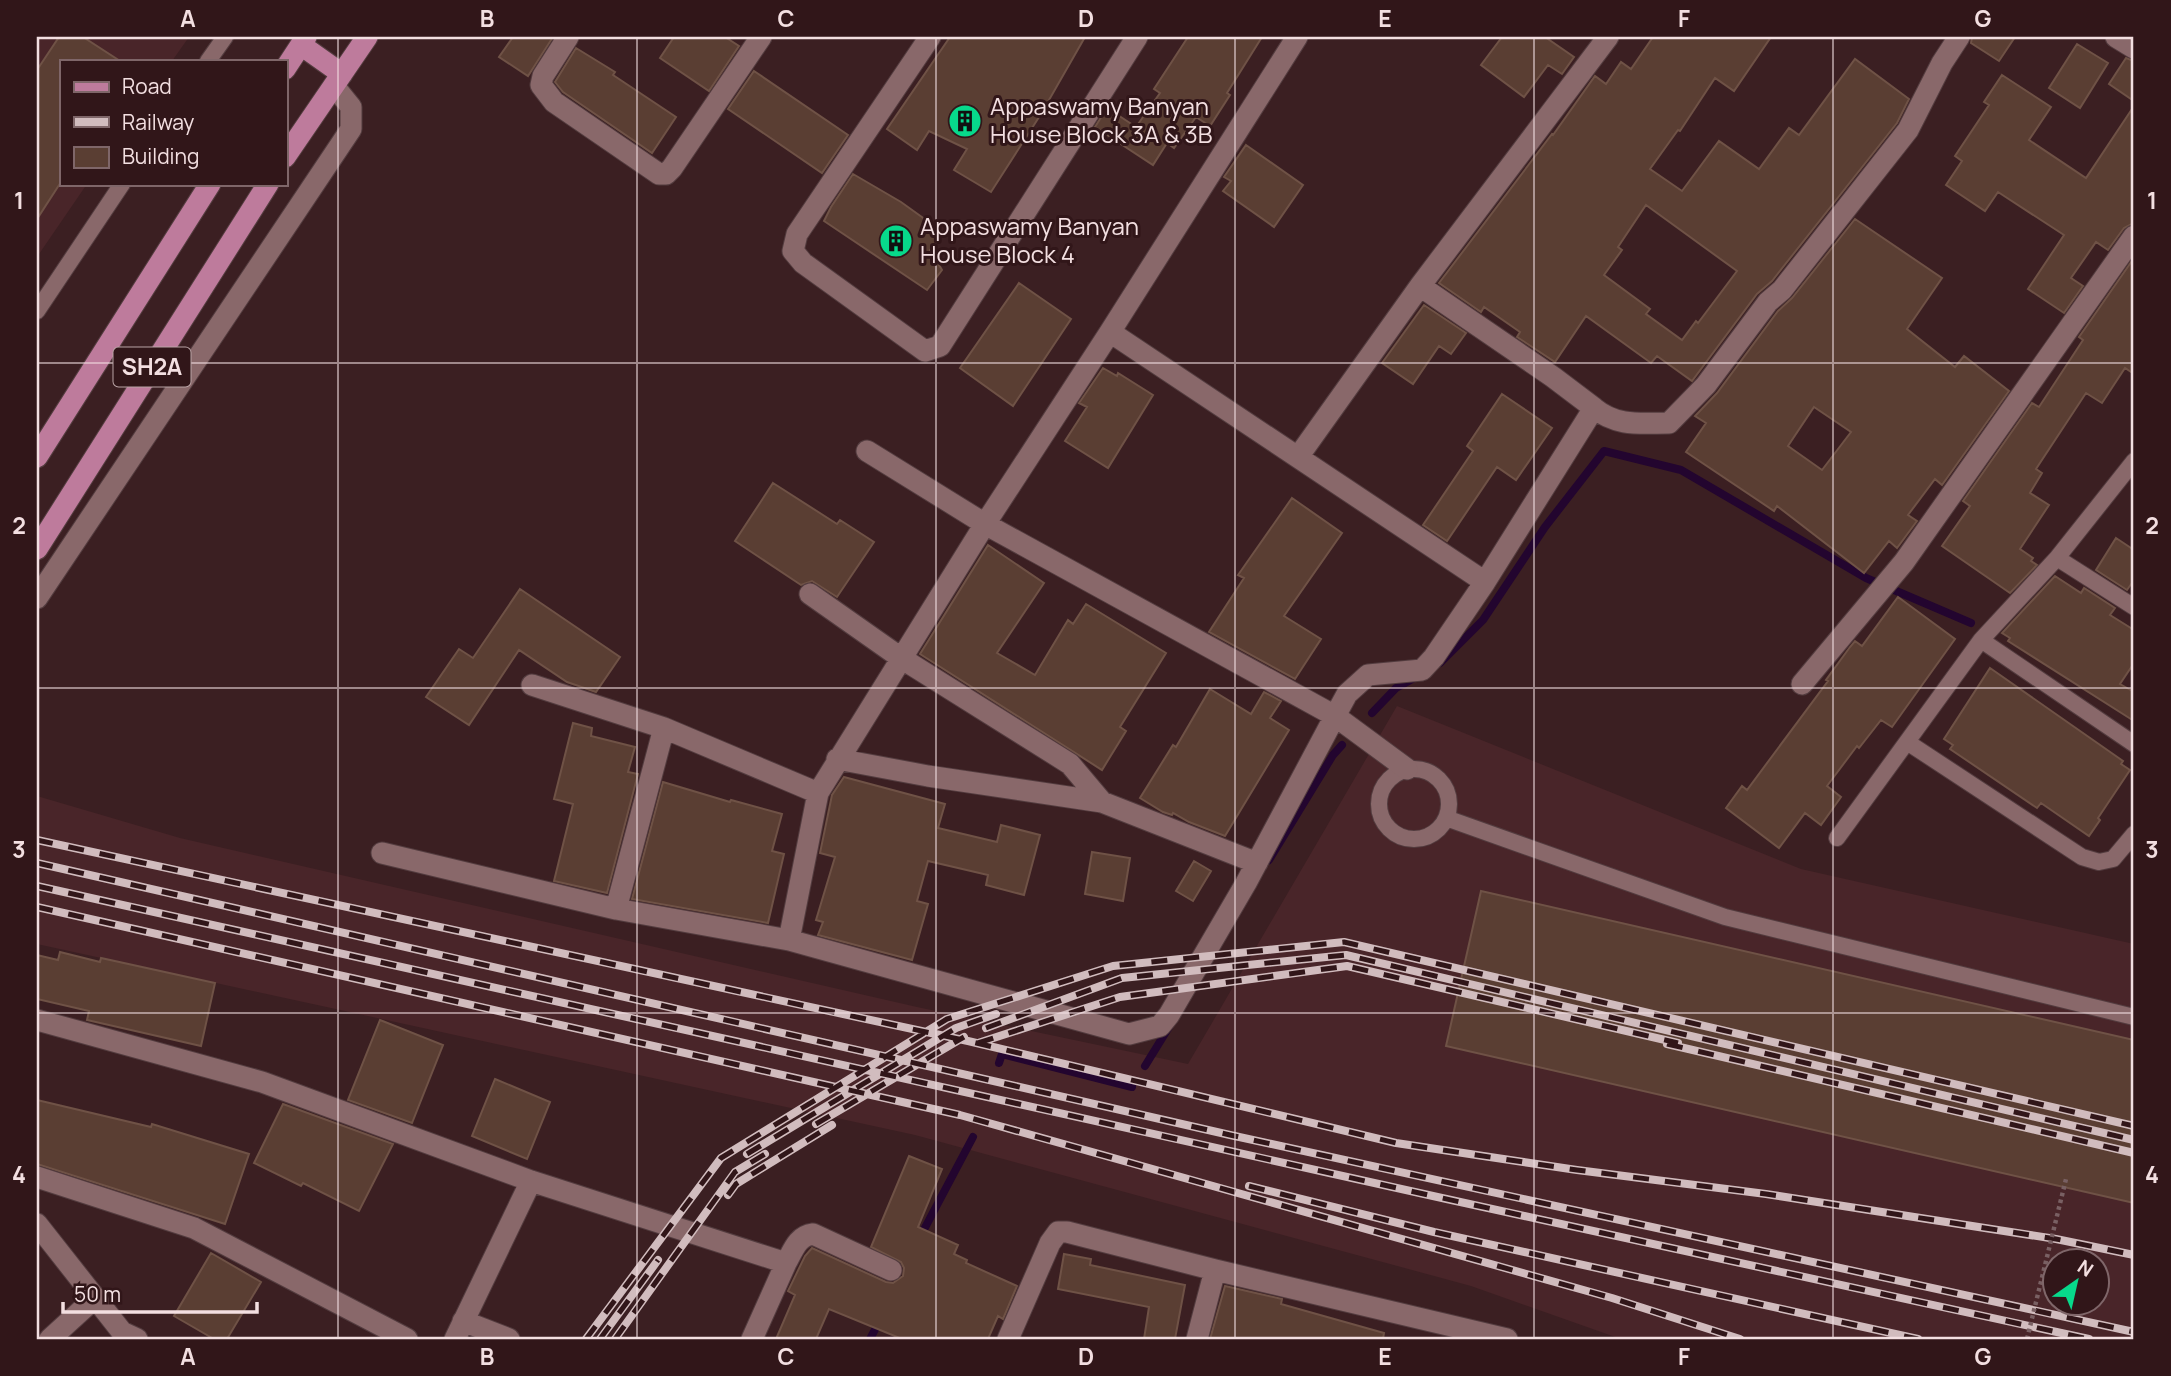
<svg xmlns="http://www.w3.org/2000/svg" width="2171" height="1376" font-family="Manrope,sans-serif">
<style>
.built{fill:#492529;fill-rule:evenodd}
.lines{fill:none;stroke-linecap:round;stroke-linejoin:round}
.stream{stroke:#23052f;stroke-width:8}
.building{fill:#5a3e33;stroke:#6f5246;stroke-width:2;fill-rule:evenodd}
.lane-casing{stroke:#533c3f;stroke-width:18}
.street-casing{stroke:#533c3f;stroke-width:23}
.secondary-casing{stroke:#533c3f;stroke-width:23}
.primary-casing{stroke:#533c3f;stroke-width:23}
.lane{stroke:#89686a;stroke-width:16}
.street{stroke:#89686a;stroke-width:21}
.secondary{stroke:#89686a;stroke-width:21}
.primary{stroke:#be7b9c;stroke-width:21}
.rail-casing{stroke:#d1bcbe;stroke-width:8}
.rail{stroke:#311619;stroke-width:5;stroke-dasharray:16;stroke-linecap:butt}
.path-bridge{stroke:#796063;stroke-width:4.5;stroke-dasharray:3.5 3.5;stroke-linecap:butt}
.grid{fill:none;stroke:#f3dfe1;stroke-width:2;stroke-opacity:0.55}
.labels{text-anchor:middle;stroke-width:6;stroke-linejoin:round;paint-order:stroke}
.shield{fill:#311619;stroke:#b9a3a5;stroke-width:2}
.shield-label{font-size:23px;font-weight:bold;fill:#f3dfe1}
.poi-label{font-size:24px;fill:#f3dfe1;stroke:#311619;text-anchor:start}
.neatline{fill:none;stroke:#f3dfe1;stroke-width:2.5}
.grid-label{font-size:23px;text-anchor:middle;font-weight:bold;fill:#f3dfe1}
</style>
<rect width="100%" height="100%" fill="#3b1f22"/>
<path class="built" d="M37,37H189L172,61H61V184H87L37,257Z
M1397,706L1801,869L2134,944V1339H1621L1471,1286L915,1135L37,944V796L180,838L917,1007L1188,1064ZM2056,1260H2098V1302H2056Z"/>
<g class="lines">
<path class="stream" d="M1440,663L1483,620L1545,527L1604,451L1681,470L1866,578L1971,623
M1372,713L1396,688L1414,678
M1269,860L1333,755L1342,745
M999,1063L1002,1054L1132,1087
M1145,1066L1169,1027
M919,1239L973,1137
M870,1339L880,1320"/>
</g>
<path class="building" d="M59,37H83L120,61H61V182L37,219V70Z
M513,37H553L528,76L499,57Z
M674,37H725L739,46L709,91L660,58Z
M950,37H1085L1041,114L991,192L954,170L967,149L929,131L917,150L887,129Z
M1188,37H1262L1227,93L1230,95L1210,126L1196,117L1174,148L1167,143L1153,165L1095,127L1107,108L1136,127L1160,93L1154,89Z
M1502,37H1545L1574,57L1562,74L1548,65L1524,97L1481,65Z
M1653,37H1771L1734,91L1715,78L1680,131L1678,130L1650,169L1682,191L1719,141L1759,169L1789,128L1799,135L1855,59L1909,99L1897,123L1772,281L1757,294L1692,381L1657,356L1651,363L1586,316L1555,362L1517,337L1520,332L1484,307L1481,312L1439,283L1552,134L1553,135L1595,76L1606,84L1621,62L1631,69ZM1646,205L1737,271L1698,323L1696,321L1682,340L1646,314L1650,309L1604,275L1622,250L1618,247Z
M1972,37H2015L1999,61L1971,43Z
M2077,44L2108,63L2080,108L2049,88Z
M576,48L615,72L613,75L676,117L652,153L563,92L555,82Z
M2126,58L2134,61V101L2109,84Z
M754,71L848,135L822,173L728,109Z
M2002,75L2051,107L2029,140L2086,178L2134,106V223L2124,228L2108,250L2096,242L2071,278L2083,286L2064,313L2028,289L2064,235L1998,192L1985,211L1946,185L1962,161L1955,156L1989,105L1984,102Z
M1246,145L1303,185L1274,227L1223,191L1231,181L1224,177Z
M853,174L901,202L944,233L930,250L942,270L927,290L824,221L831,207Z
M1855,219L1942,278L1907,329L1955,367L1964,356L2009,391L1942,485L1935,479L1908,515L1917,521L1897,548L1889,541L1864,573L1777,506L1774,511L1686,452L1706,423L1695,416L1717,393L1778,311L1792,298ZM1814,407L1851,432L1822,470L1788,446Z
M2134,258V374L2125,368L2102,403L2086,393L2036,469L2042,473L2030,493L2049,505L2020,549L2033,558L2031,561L2037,565L2010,593L1942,546L1970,506L1963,501L2032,403L2039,407L2083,340L2079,337Z
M1019,283L1071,319L1013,406L960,368Z
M1424,305L1466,333L1451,354L1439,346L1413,384L1382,363Z
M1103,368L1117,376L1118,373L1153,395L1108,468L1065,441L1087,407L1079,403Z
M1502,394L1552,428L1516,480L1497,467L1447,541L1423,525L1473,451L1467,446Z
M773,483L837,524L840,520L874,542L837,597L812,581L801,585L735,541Z
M1292,498L1342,533L1284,616L1321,639L1295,679L1209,632L1244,578L1238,575Z
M2116,538L2134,550V580L2127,590L2096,570Z
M988,545L1044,583L997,653L1035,675L1068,620L1073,624L1086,604L1166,653L1120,727L1126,731L1102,770L920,654Z
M2055,576L2081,593L2084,588L2115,608L2110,615L2134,630V663L2120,684L2134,692V721L2008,641L2010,638L2002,633Z
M520,589L620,657L596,692L567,682L519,650L469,725L426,697L459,649L473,658Z
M1898,597L1955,639L1892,727L1881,720L1859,748L1857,746L1827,786L1841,797L1821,825L1805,813L1779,848L1726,808L1742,786L1747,790L1828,681L1826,680L1850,647L1855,641L1862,646Z
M1990,668L2123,761L2121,764L2130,770L2098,818L2100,820L2089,836L2041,803L2037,808L1950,749L1953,745L1944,739Z
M1210,689L1251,714L1264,692L1281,701L1270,718L1289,730L1225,836L1189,822L1173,813L1172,815L1163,812L1140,798L1173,745L1176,747Z
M573,723L592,728L591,736L635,747L628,772L638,774L607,893L554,881L573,804L554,799Z
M844,777L945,804L938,828L997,842L1001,825L1040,835L1024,895L986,885L988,875L928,861L917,901L928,904L912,960L818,935L823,922L816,920L835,857L820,853L832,795Z
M663,782L730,802L731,800L782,814L772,851L784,854L768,923L632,899Z
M1092,852L1130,858L1123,901L1085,894Z
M1194,861L1211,871L1193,901L1176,891Z
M1481,891L2134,1040V1203L1446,1046Z
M60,952L100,962L101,958L215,983L201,1046L87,1020L89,1011L37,999V955L58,960Z
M380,1020L443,1045L412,1123L348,1100Z
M495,1079L550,1102L527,1159L472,1136Z
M37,1100L151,1127L152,1124L249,1154L225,1224L37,1164Z
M283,1104L393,1144L359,1211L303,1183L301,1186L254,1163Z
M909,1156L942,1169L918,1227L958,1245L954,1254L967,1260L966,1263L1017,1286L1003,1319L998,1316L988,1339H902L829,1309L816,1339H776L795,1295L788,1291L805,1256L812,1248L886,1282L893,1283L903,1276L904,1268L901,1262L871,1247Z
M211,1253L261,1282L227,1339H214L174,1316Z
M1064,1254L1091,1259L1090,1265L1185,1285L1175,1339H1144L1149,1307L1058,1289Z
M1225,1286L1282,1299L1281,1304L1384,1333L1383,1339H1210Z"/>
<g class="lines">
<defs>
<path id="lane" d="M208,61L225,37
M37,311L122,184
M2057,558L2134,607
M1981,640L2134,744
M1907,742L2082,857L2099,862L2113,859L2134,834
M1379 804a35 35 0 1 1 70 0a35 35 0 1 1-70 0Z
M1446,818L1725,917L2134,1017
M1837,838L1981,640L2057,558L2134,461"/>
<path id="street" d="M568,37L543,76L541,85L554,102L659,174H666L672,168L761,37
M930,37L797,234L793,251L803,263L925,351L940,346L1137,37
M1110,332L1485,582
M1594,408C1617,427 1641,423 1669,423L1706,385L1768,302L1782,290L1908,130L1942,63L1959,37
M867,451L985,524L1335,716L1347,694L1368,675L1422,670L1434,657L1485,582L1594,408L1553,377L1420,286L1608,37
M1298,457L1420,286
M810,594L901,658L1070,764L1102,802L1257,863
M37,598L351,129V107L334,86
M1802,684L1904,562L2134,236
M532,685L664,728L818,793
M837,759L928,776L1102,802
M382,853L616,909L789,940L1129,1034L1160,1026L1169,1015L1246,883L1335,716L1407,769
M616,909L664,728
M789,940L818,793L985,524L1110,332L1297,37
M37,1020L262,1082L531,1181L786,1263L752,1339
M37,1177L194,1228L407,1339
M37,1224L122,1332L137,1339
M786,1263C793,1251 797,1236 813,1234L891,1270
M463,1321L509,1339
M50,1339L95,1298
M455,1339L531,1181
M1008,1339L1050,1243L1058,1232H1067L1215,1270L1507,1339
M1197,1339L1215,1270"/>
<path id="secondary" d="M2116,37L2134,48"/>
<path id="primary" d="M301,45L342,74
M285,69L306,37
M285,157L367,37
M37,457L210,184
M37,549L268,184"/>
</defs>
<use href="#lane" class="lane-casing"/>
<use href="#street" class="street-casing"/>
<use href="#secondary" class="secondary-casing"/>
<use href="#primary" class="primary-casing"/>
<use href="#lane" class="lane"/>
<use href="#street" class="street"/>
<use href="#secondary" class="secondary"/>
<use href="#primary" class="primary"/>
<defs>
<path id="rail" d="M37,840L968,1041L1396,1143L1577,1170L1766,1194L2056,1239L2134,1255
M37,863L1230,1135L2134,1332
M37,886L1442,1198L2089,1339
M37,907L960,1115L1612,1298L1740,1339
M986,1028L1122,978L1346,955L2134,1140
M978,1043L1120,997L1347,966L1678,1043
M1667,1044L2134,1153
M816,1124L964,1037
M747,1154L956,1028L996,1014
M1249,1186L1434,1232L1918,1339
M728,1195L736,1184L832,1125
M586,1339L721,1158L947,1019L1113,966L1344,942L2134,1126
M600,1339L658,1260
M615,1339L735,1172L765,1154"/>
</defs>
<use href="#rail" class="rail-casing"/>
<use href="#rail" class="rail"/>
<path class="path-bridge" d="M2027,1339L2066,1179"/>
</g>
<path class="grid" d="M338,37V1339M637,37V1339M936,37V1339M1235,37V1339M1534,37V1339M1833,37V1339M37,363H2134M37,688H2134M37,1013H2134"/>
<defs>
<symbol id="building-disc" viewBox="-11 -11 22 22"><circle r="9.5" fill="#07d98b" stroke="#311619"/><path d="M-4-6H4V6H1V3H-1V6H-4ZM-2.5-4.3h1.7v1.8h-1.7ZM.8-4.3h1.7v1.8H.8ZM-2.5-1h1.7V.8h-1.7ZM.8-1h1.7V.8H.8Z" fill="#111"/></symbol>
</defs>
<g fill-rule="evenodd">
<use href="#building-disc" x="946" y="102" width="38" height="38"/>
<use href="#building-disc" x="877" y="222" width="38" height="38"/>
</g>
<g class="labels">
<rect class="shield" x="113.5" y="347.5" width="77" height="39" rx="5"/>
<g class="shield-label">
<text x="152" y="375">SH2A</text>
</g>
<g class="poi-label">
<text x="990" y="115">Appaswamy Banyan<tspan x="990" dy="28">House Block 3A &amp; 3B</tspan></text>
<text x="920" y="235">Appaswamy Banyan<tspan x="920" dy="28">House Block 4</tspan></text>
</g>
</g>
<rect width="2171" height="1376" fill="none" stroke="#311619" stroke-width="77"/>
<rect x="60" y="60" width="228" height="126" fill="#311619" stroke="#7f6669" stroke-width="2"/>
<rect x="74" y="82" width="35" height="10" fill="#be7b9c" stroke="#7f6669" stroke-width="2"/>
<text x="122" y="94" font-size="21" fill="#f3dfe1">Road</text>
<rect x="74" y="117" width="35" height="10" fill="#d1bcbe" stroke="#7f6669" stroke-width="2"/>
<text x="122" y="130" font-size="21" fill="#f3dfe1">Railway</text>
<rect x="74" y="147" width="35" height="21" fill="#5a3e33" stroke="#7f6669" stroke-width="2"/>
<text x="122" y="164" font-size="21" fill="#f3dfe1">Building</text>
<g transform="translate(2076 1282) rotate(34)"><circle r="33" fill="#311619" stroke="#7f6669" stroke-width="2"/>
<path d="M0-5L12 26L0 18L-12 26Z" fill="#07d98b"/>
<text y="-10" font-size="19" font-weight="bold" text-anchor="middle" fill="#f3dfe1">N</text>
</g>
<path d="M63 1302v10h194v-10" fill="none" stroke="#f3dfe1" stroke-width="3.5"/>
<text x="74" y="1302" font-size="21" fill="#f3dfe1" stroke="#311619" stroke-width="5" paint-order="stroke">50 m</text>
<rect x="38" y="38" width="2094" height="1300" class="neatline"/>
<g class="grid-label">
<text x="188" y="27">A</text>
<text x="487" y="27">B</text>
<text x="786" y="27">C</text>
<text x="1086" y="27">D</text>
<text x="1385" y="27">E</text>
<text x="1684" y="27">F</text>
<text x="1983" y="27">G</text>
<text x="19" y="209">1</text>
<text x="2152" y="209">1</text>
<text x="19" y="534">2</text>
<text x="2152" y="534">2</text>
<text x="19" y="858">3</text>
<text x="2152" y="858">3</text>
<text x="19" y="1183">4</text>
<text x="2152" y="1183">4</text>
<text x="188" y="1365">A</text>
<text x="487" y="1365">B</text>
<text x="786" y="1365">C</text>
<text x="1086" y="1365">D</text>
<text x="1385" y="1365">E</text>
<text x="1684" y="1365">F</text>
<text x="1983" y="1365">G</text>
</g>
</svg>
